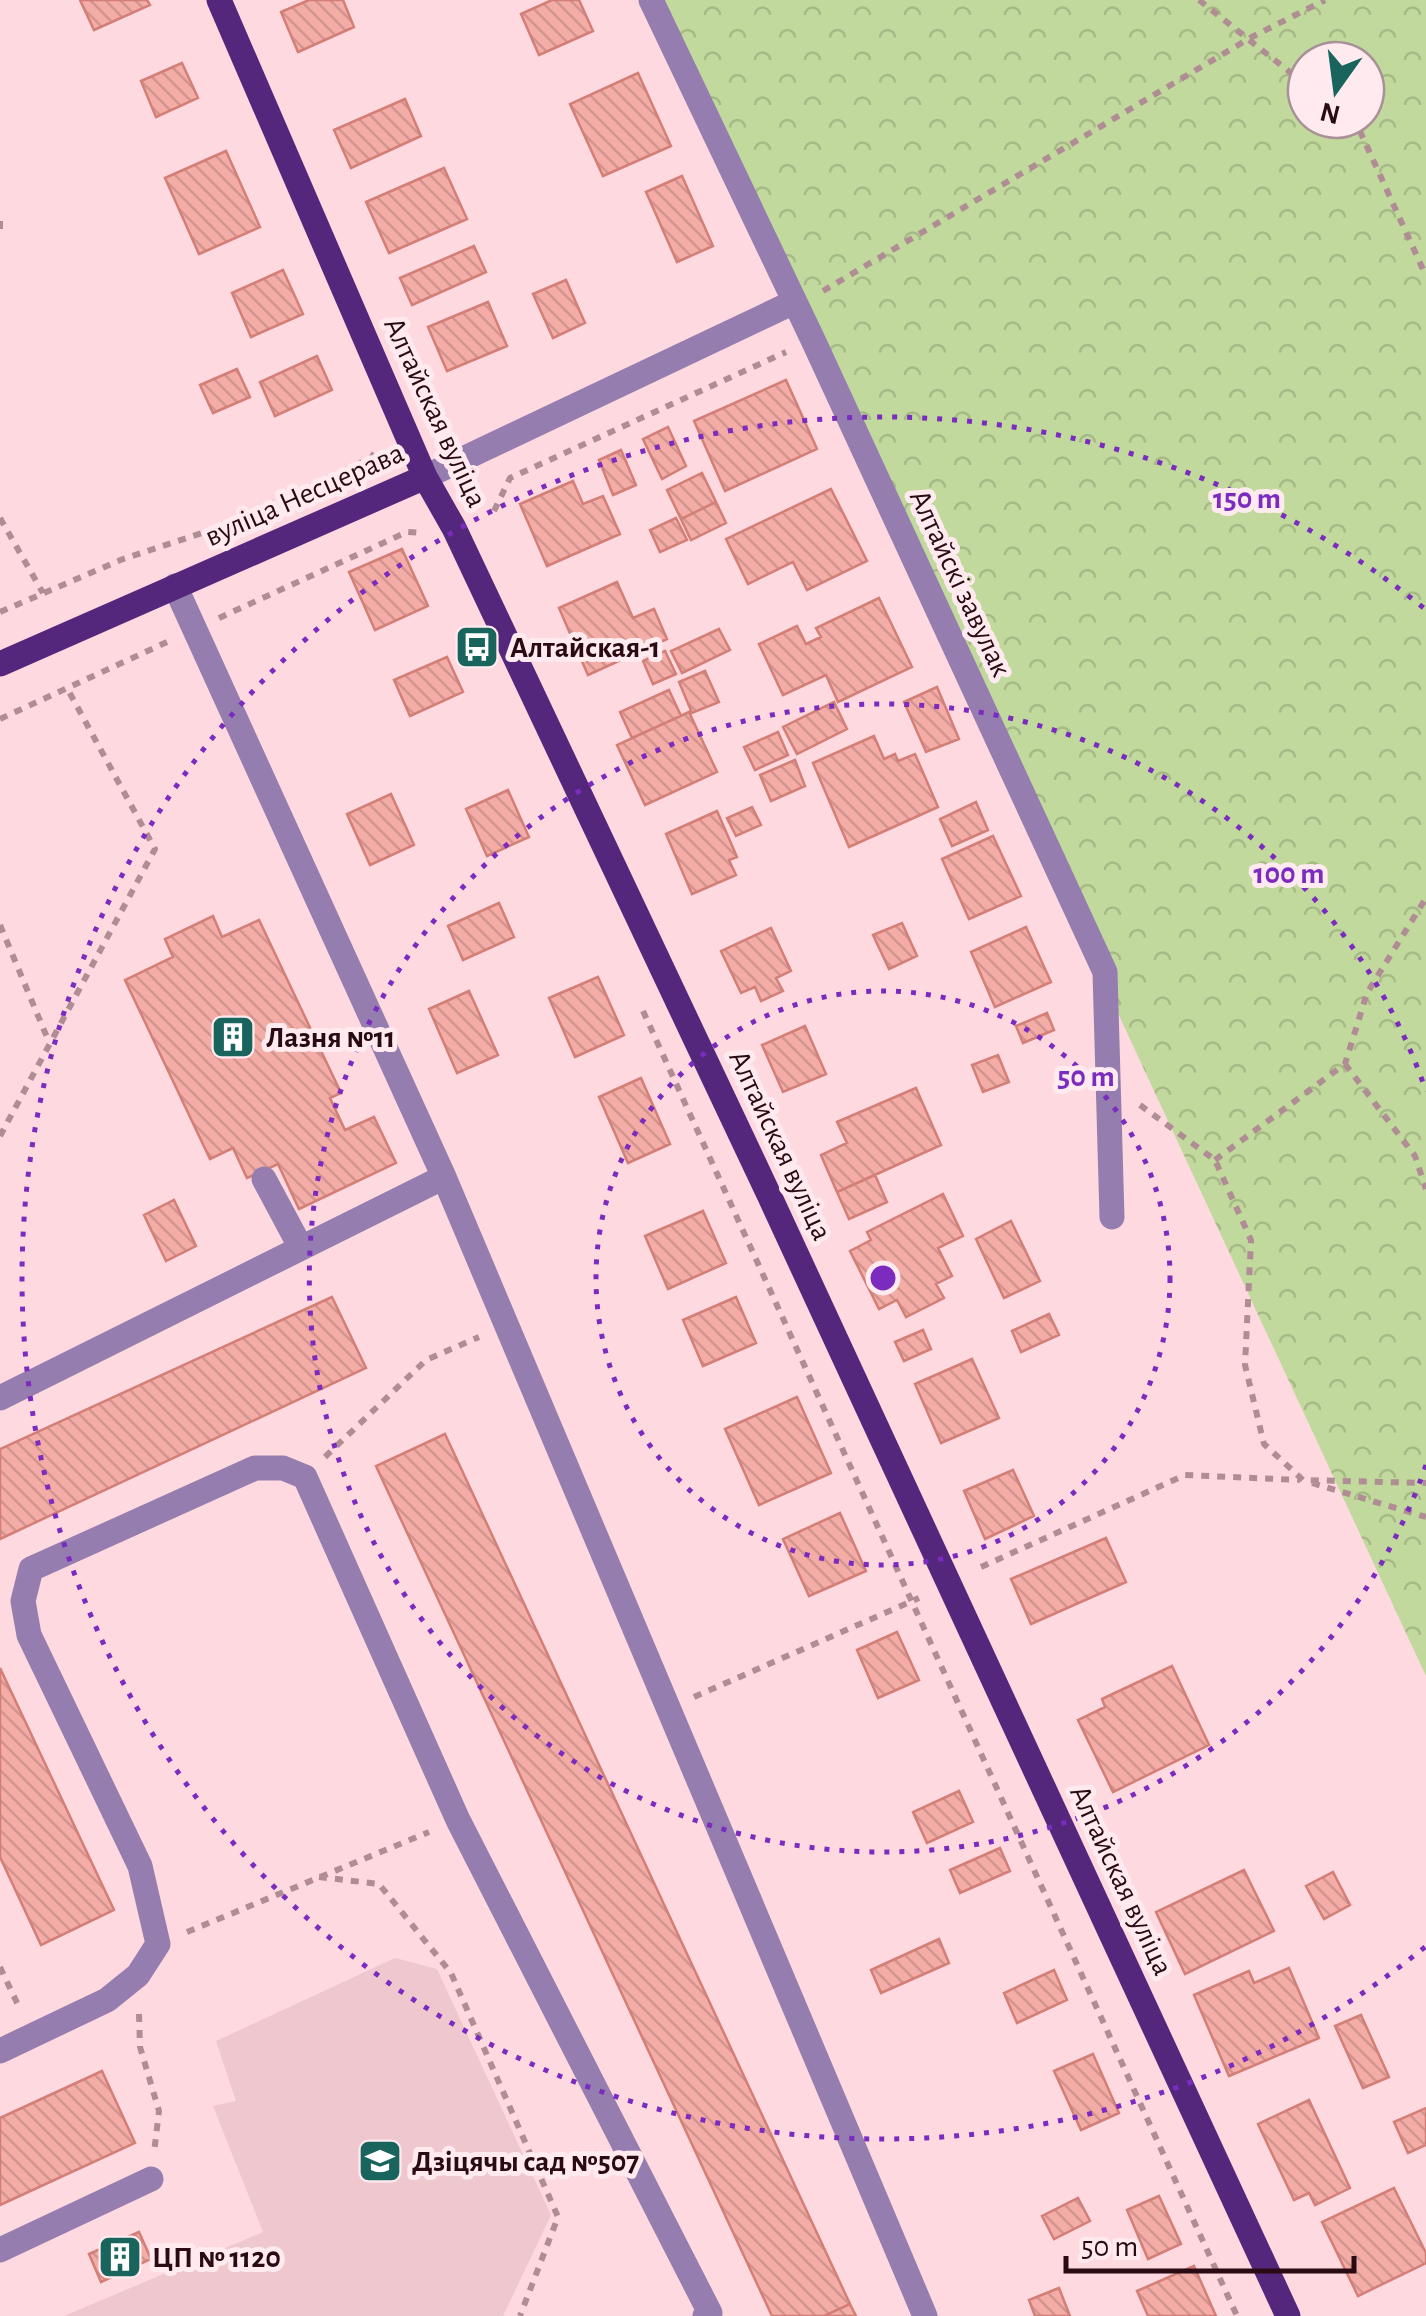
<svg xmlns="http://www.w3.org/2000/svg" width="1426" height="2316" font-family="'Alegreya Sans',sans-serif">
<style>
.built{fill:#efc7ce}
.park{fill:url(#park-crowns);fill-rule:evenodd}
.building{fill:url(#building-back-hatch);stroke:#d37e77;stroke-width:2.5}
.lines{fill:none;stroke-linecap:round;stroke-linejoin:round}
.path{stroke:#b08d94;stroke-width:6;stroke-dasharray:8 8;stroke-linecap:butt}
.minor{stroke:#957eaf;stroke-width:25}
.major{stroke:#54267c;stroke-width:25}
.ring{fill:none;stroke:#7b2cbf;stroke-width:5;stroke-dasharray:5 10}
.labels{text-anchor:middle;stroke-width:10;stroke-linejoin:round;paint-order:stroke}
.street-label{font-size:30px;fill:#2a0a13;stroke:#ffebef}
.poi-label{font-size:30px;font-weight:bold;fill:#2a0a13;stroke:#ffebef;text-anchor:start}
.centre{fill:#7b2cbf;stroke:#ffebef;stroke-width:5}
.ring-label{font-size:30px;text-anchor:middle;font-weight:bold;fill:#7b2cbf;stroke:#ffebef;stroke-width:10;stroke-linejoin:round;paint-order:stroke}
</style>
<defs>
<pattern id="park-crowns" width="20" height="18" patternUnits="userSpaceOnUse" patternTransform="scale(2.5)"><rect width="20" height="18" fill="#c1d99c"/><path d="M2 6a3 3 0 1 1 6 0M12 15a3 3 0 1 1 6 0" fill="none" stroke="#a6b986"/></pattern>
<pattern id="building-back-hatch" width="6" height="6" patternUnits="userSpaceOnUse" patternTransform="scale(2.5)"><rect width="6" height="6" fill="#f4ada6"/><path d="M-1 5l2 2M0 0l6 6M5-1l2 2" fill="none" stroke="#d1948e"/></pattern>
</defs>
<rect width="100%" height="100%" fill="#fed9e0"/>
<path class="built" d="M395,1958L437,1969L551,2215L503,2316H64L263,2232L213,2106L236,2101L216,2041Z"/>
<path class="park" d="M647,0H1426V1676ZM1306,60H1366V120H1306Z"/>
<path class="building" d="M80,0H147L150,5L94,30Z
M309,0H343L354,27L298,52L281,12Z
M552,0H579L593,31L539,55L521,14Z
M182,63L198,98L156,117L141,81Z
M638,73L671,146L603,176L570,104Z
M405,99L421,136L351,168L334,130Z
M226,151L260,227L199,254L165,178Z
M444,168L467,219L389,253L366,202Z
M682,176L713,246L677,262L646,192Z
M474,246L486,272L412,305L400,278Z
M283,270L303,314L251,337L232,293Z
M566,280L585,323L553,338L533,294Z
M488,302L507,346L447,371L428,327Z
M317,356L332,390L275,416L260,382Z
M237,369L250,397L213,413L200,385Z
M786,380L817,449L725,491L694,421Z
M668,427L686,466L662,479L643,439Z
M621,450L636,485L613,495L599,460Z
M702,473L716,502L681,519L667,490Z
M573,481L583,504L603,496L620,534L547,566L520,504Z
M831,489L867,561L807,590L793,562L748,584L726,539Z
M716,502L726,523L691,540L681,519Z
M676,518L687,540L660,552L650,530Z
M402,549L428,606L375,630L349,572Z
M617,582L633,618L654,609L667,639L588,675L559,608Z
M879,598L912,667L838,702L826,675L783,695L759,644L797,626L806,644L821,637L816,628Z
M719,629L730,650L682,673L671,651Z
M665,651L676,674L653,684L643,661Z
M447,657L463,692L410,716L394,680Z
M705,671L719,702L692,713L679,682Z
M937,687L959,739L926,752L904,702Z
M669,690L681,716L632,738L620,712Z
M834,702L847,729L797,754L783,727Z
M689,712L717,772L645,805L617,745Z
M778,732L788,755L755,770L744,747Z
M874,736L884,759L895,754L898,761L915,754L938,807L849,847L813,763Z
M795,760L805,786L771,801L760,775Z
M508,790L529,837L487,856L466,809Z
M391,794L414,845L370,865L347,814Z
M976,802L988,830L952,846L940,819Z
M752,807L761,825L736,836L727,818Z
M717,811L737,857L729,860L736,875L692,894L666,834Z
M993,836L1021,896L969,919L942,859Z
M499,903L514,937L463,960L448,926Z
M213,916L222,937L259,920L341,1093L330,1098L345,1130L374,1117L396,1163L299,1209L278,1164L247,1178L233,1148L210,1159L125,980L173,957L165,939Z
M902,923L917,956L889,969L873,935Z
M1026,927L1051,982L995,1007L971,952Z
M771,928L791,971L776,978L783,991L761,1001L755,987L741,993L721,951Z
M598,977L624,1035L575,1057L549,998Z
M469,991L498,1055L457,1073L429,1009Z
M1047,1013L1054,1030L1023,1043L1016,1026Z
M805,1026L826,1074L783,1092L762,1045Z
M998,1055L1009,1082L983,1092L972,1065Z
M641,1078L670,1144L628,1163L599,1097Z
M916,1088L941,1145L837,1192L821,1155L847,1143L837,1122Z
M875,1175L887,1202L849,1219L837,1192Z
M943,1194L963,1236L938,1248L952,1276L936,1284L944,1298L906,1317L897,1300L879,1309L850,1251L871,1240L867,1232Z
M174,1200L196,1246L166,1261L144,1215Z
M703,1211L726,1263L668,1289L645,1236Z
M1011,1221L1040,1281L1004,1298L976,1239Z
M332,1297L366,1368L0,1539V1449Z
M736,1297L756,1343L703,1366L683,1320Z
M1049,1314L1059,1335L1021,1352L1012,1331Z
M923,1330L931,1349L904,1361L895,1342Z
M972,1359L999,1418L941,1443L915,1384Z
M797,1397L831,1473L759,1505L725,1429Z
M445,1434L850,2304L824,2316H772L376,1466Z
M1013,1470L1034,1516L985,1539L964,1491Z
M840,1513L866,1571L809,1596L783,1539Z
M1106,1538L1126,1582L1031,1624L1011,1579Z
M897,1632L919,1680L878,1698L857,1650Z
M1172,1666L1209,1745L1113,1792L1078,1720L1105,1707L1102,1699Z
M0,1668L114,1910L41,1945L0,1857Z
M959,1791L973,1822L927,1843L913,1812Z
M1000,1848L1010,1871L960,1893L950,1870Z
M1244,1870L1274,1931L1185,1974L1156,1912Z
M1333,1872L1350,1905L1324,1919L1306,1886Z
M939,1939L949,1963L881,1993L871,1970Z
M1289,1968L1319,2038L1229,2076L1194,1995L1249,1971L1254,1983Z
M1054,1970L1067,2000L1017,2023L1004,1993Z
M1361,2015L1389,2077L1363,2088L1335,2026Z
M1093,2054L1119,2113L1081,2130L1054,2071Z
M102,2071L135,2143L0,2205V2118Z
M1309,2100L1350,2188L1315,2205L1309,2193L1294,2200L1258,2124Z
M1426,2108V2145L1408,2153L1394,2122Z
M1394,2188L1426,2253V2263L1358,2296L1322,2222Z
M1159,2196L1181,2244L1148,2259L1127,2210Z
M1078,2198L1090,2221L1054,2239L1042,2216Z
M139,2232L151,2259L101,2282L89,2254Z
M1194,2266L1216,2316H1148L1137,2291Z
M1059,2288L1070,2316H1035L1029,2300Z
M850,2304L856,2316H824Z"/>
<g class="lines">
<path class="path" d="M1199,0L1306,85
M1348,120L1359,129L1426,276
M0,221V235
M823,291L1250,38L1325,0
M494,511L510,478L786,352
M0,518L43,593
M0,612L123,559L223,526L371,458L378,448
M219,618L407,532L422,533
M0,719L167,642
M0,925L49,1042
M643,1011L1237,2316
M1345,1064L1415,1156L1426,1189
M1140,1105L1215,1160L1251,1240L1245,1365L1264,1444L1303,1480L1426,1483
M0,1136L155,849L67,688
M1215,1160L1345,1064L1367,993L1426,898
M325,1457L426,1360L479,1337
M1312,1483L1426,1517
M981,1567L1185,1475L1300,1480
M694,1697L919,1598
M319,1877L379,1884L451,1973L558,2217L520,2316
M187,1932L429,1832
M0,1967L19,2007
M139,2014L140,2047L159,2111L154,2153"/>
<path class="minor" d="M651,0L813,340L1105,972L1112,1217
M425,477L794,302
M175,586L444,1177L925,2316
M264,1179L301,1248
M0,1398L444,1177
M0,2051L107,2000L138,1975L158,1944L140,1866L29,1635L23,1601L31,1569L255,1468H283L305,1477L458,1820L710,2313L705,2316
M0,2250L151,2179"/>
<path class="major" d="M219,0L425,477L454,528L770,1197L1288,2316
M0,664L425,477"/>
</g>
<g class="ring">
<circle cx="883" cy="1278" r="287"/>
<path d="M1426 1465A574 574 0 1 1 1426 1091"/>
<path d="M1425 1947A861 861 0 1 1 1425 609"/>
</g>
<defs>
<symbol id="bus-square" viewBox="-11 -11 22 22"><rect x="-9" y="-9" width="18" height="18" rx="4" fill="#19645d" stroke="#ffebef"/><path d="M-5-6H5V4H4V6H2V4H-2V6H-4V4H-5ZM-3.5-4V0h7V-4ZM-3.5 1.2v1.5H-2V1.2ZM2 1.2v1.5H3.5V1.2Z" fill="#fff"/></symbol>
<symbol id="building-square" viewBox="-11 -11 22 22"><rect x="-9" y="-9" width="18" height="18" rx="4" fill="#19645d" stroke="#ffebef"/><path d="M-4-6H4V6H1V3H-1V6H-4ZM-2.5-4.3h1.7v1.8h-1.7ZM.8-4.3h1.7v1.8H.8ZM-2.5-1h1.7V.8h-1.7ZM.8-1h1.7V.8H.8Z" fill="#fff"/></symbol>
<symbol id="school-square" viewBox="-11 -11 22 22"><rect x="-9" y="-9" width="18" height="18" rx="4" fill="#19645d" stroke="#ffebef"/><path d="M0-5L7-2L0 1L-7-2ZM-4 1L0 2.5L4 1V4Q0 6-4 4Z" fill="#fff"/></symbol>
</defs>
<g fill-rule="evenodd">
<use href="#bus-square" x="452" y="622" width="50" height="50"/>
<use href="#building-square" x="208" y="1012" width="50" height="50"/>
<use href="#school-square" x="355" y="2136" width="50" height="50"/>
<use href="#building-square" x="95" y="2232" width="50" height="50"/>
</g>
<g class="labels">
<g class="street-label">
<text transform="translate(436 412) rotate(65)" y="10">Алтайская вуліца</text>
<text transform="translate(304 494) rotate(-24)" y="10">вуліца Несцерава</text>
<text transform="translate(961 583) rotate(65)" y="10">Алтайскі завулак</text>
<text transform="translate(781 1145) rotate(65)" y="10">Алтайская вуліца</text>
<text transform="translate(1122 1880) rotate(65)" y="10">Алтайская вуліца</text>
</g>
<g class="poi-label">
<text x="510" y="657">Алтайская-1</text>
<text x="266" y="1047">Лазня №11</text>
<text x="412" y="2171">Дзіцячы сад №507</text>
<text x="152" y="2267">ЦП № 1120</text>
</g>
</g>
<circle cx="883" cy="1278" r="15" class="centre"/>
<g class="ring-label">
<text x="1247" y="508">150 m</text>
<text x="1289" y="883">100 m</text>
<text x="1086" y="1086">50 m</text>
</g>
<g transform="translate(1336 90) rotate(194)"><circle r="48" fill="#ffebef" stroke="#aa9197" stroke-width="2.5"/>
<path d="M0-8L18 38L0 25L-18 38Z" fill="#19645d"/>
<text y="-15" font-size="28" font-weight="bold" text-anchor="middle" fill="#2a0a13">N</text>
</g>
<path d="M1066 2256v15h288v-15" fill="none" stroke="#2a0a13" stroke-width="5"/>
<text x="1081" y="2256" font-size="30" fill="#2a0a13" stroke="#ffebef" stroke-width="8" paint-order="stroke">50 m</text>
</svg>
